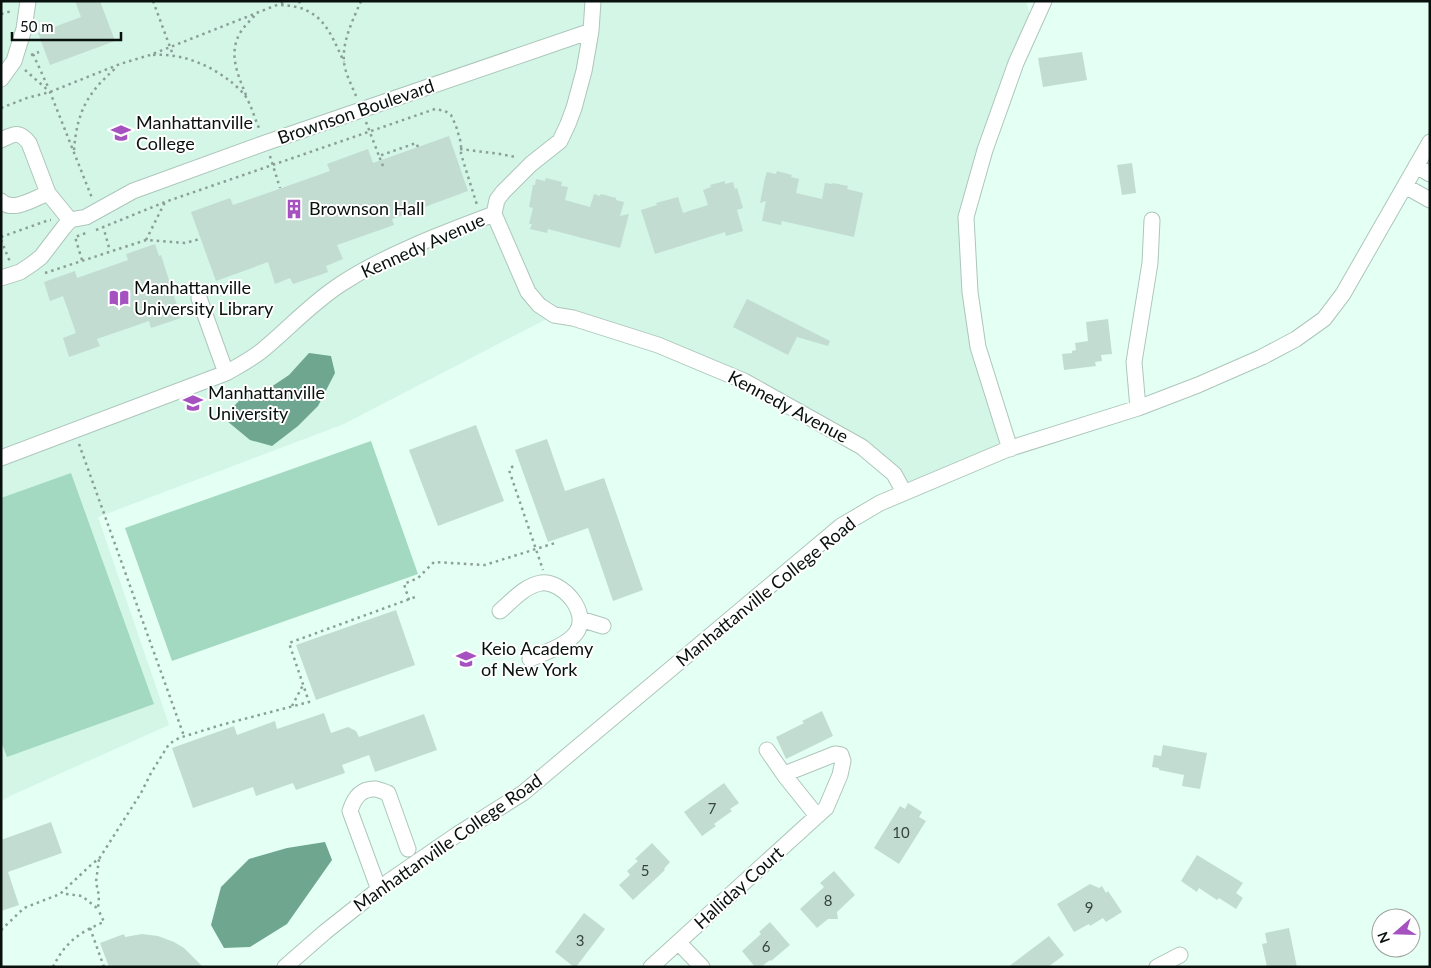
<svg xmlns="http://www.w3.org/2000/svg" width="1431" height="968" font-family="Lato,sans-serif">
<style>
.built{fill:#d3f6e6}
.green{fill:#a3d8c1}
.water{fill:#6ea690}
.building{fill:#c2dcd1}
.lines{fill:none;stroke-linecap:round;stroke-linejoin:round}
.minor-casing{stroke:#adc6bb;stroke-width:17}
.path{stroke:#8b9f96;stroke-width:2.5;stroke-dasharray:2.5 4;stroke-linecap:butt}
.minor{stroke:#fff;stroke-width:15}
.labels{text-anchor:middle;stroke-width:4;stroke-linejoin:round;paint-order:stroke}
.number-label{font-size:15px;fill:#36443e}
.street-label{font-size:18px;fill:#08110d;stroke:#fff}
.poi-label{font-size:18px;fill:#08110d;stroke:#fff;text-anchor:start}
</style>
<rect width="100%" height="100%" fill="#e4fff3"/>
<path class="built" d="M1,1H1026L1033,25L966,217L970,292L1010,449L904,492L894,474L744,381L554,315L344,424L98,517L169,725L12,795L1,801Z"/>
<path class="green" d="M371,441L418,574L172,661L125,528Z
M71,473L154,704L7,757L1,741V498Z"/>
<path class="water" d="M309,353L331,356L335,373L318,406L298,426L272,446L250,440L227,421L228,412L247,393L268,389L289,375Z
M325,842L332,860L287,924L250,947L224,948L211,925L221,887L249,859L287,848Z"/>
<path class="building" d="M75,1H100L115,41L50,65L38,33L81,17Z
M1082,52L1087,80L1043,87L1038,58Z
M449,136L468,191L392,219L394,225L337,245L343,259L326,266L328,272L320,275L293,284L290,278L275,284L268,262L216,281L191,212L230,198L233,205L330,171L327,164L368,149L373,163Z
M1132,163L1136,193L1122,195L1117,165Z
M777,171L792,175L791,177L799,179L796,193L822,199L825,183L832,184L833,183L848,186L847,189L863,193L854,237L782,221L781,225L762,221L766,201L760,203L765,178L767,172L776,174Z
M546,178L562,182L561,186L568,187L565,200L590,207L594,194L600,196L601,194L616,198V200L624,202L620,216L629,214L620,248L548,229L547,233L530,229L532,224H529L533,208L529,207L533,185H535L536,179L545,181Z
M725,181V184L733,182L735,189L737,188L743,208L737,210L743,231L726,236L725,232L655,254L641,210L657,205L656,203L678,197L683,213L708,205L703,190L711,187L710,185Z
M155,244L159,256L161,255L181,318L151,328L149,321L97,339L100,346L69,357L63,338L76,333L63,296L50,301L44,282L75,271L77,278L128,260L126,254Z
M747,299L830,341L828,346L797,337L788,355L733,327Z
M1108,319L1112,354L1101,355L1102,361L1095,362L1096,366L1064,370L1062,354L1072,353V351L1076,350L1075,343L1088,341L1086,322Z
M476,425L504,501L438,526L409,450Z
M547,439L565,491L604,478L643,590L613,601L588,528L548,542L515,450Z
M396,610L415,665L316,700L296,645Z
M822,711L833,736L786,759L776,737L804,723L802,721Z
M324,713L331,733L348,727L356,731L359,737L424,714L437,750L375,772L369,755L342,765L345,773L296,790L293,783L256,796L253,787L193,808L172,748L234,726L237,735L275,721L277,729Z
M1163,745L1207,753L1200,789L1182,786L1184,775L1159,770V768L1152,767L1154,755L1161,756Z
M724,783L739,803L730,809L732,811L714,824L716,826L702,836L684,812Z
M908,803L922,812L919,817L926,821L899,864L874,848L900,806L905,809Z
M51,822L62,853L8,872L19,905L1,911V840Z
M652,843L670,862L664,869L665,870L633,900L619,885L630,875L627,871L638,861L635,859Z
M1197,855L1243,883L1236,893L1243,898L1236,909L1219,898L1217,900L1199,888L1197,892L1181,881Z
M834,871L855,895L837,912L838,919H828L817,928L800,909L824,887L820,883Z
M1090,884L1099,888L1102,886L1106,893L1108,891L1122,912L1106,922L1103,918L1090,926L1089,924L1074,932L1057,904Z
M584,913L605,929L576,967H574L555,952Z
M770,922L790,945L771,961L770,960L761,967H755L742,951L761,934L759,932Z
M1289,928L1297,967H1267L1262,944L1267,943L1265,933Z
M124,934L125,937L142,934L158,936L174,942L184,948L203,967H109L100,943Z
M1049,936L1064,955L1048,967H1008Z"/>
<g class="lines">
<defs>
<path id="minor" d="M1,79L14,61L24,29L28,1
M1,140C14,134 19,130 29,143L48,193L70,220
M1416,166L1430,174
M1405,186L1430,200
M1,201C13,213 35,198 48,193
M494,214L528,292L539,305L554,315L573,318L658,345L744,381L862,447L894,474L904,492
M494,214L497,200L503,192L531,164L560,141L568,124L574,108L584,71L591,31L593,1
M1,278L20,272L32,264L41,257L64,227L70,220L86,217L133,191L265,143L591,31
M199,298L226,373
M1138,408L1134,362L1150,263L1152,220
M1010,449L978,347L970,292L966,217L985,150L1016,63L1044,1
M1,458L226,373C240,365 254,358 265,348C290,327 313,302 341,284C385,255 443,233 494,214
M500,611C512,601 524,586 541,583C562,580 591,613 576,633C566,646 545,652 530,659
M580,619L603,626
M767,750L785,776
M379,890L350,811C354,798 361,788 376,789C380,790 385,792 388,793L408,849
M679,943L702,967
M285,967L325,932L388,882L458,834L523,793L841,526L880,503L1008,449L1138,408L1198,385L1262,357L1296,339L1324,319L1343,294L1430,142
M651,967L817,816L826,808L840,775L843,761L841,755L835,754L787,773L785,776L817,816
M1157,967L1180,955"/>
</defs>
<use href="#minor" class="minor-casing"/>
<path class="path" d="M153,1L173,55
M299,1L302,9
M281,5C322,7 329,30 344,62
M1,14L12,11
M33,54L49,89
M31,55L39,52
M153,55C181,53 208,64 230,81C235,85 242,91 246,97C252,107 255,120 260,130
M25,70L50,92L92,198
M246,95C238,75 228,54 240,33C244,26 251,20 256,14
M356,96C352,86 345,73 344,62C342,41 353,20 361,1
M1,108L27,98L50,92L120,64L150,55L287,1
M366,122L379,156
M460,149L500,154L516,157
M74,150C77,111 88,92 117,67
M270,156L280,188
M383,166L379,156L416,143L418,147
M103,226L110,251
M96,230L165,202L435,109L445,111L451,115L456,126L461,143V154L477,205
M1,237L49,220H51
M1,240L10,262
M146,240L165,202
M82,260L75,237L86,233
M45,273L146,240L185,243L200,239
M79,444L184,736
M513,466L509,470L543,570
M409,600L404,584L418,578L434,562L485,565L555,543
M292,706L303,685
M66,894L82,896L98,909L99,896L96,882L99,859
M90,928L104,967
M1,930L24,908L60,894L93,863L99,859L141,793L151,773L169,744L179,738L221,725L309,702L289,643L418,596
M53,967C65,942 80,932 104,922L98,909"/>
<use href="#minor" class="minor"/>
</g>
<defs>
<symbol id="university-bare" viewBox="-9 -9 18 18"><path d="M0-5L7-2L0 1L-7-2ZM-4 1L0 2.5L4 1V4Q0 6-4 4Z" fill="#a551c0" stroke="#fff" stroke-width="2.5" paint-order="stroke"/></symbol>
<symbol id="building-bare" viewBox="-9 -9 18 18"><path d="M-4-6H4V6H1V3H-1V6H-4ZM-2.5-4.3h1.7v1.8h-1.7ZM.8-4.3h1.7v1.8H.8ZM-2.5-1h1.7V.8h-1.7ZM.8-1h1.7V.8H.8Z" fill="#a551c0" stroke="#fff" stroke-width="2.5" paint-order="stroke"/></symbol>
<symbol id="library-bare" viewBox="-9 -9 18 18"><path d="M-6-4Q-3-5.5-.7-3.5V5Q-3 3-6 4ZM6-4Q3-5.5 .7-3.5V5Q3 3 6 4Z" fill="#a551c0" stroke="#fff" stroke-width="2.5" paint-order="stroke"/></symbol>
<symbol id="school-bare" viewBox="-9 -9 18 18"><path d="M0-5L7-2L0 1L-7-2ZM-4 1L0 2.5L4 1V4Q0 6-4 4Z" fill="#a551c0" stroke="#fff" stroke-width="2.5" paint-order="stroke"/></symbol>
</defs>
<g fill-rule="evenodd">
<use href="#university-bare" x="107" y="119" width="28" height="28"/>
<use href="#building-bare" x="280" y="195" width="28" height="28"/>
<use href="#library-bare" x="105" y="284" width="28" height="28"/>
<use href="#university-bare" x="179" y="389" width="28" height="28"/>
<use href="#school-bare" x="452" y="645" width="28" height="28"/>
</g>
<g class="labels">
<g class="number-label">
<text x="712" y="814">7</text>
<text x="901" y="838">10</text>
<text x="645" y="876">5</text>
<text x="828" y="906">8</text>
<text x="1089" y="913">9</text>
<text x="580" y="946">3</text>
<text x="766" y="952">6</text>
</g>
<g class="street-label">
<text transform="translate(356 112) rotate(-19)" y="6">Brownson Boulevard</text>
<text transform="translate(423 246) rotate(-24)" y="6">Kennedy Avenue</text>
<text transform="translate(788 407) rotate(28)" y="6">Kennedy Avenue</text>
<text transform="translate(766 592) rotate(-39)" y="6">Manhattanville College Road</text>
<text transform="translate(448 843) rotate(-35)" y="6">Manhattanville College Road</text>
<text transform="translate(739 888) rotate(-42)" y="6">Halliday Court</text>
</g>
<g class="poi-label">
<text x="136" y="129">Manhattanville<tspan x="136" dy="21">College</tspan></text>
<text x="309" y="215">Brownson Hall</text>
<text x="134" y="294">Manhattanville<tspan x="134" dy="21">University Library</tspan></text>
<text x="208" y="399">Manhattanville<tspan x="208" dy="21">University</tspan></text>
<text x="481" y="655">Keio Academy<tspan x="481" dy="21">of New York</tspan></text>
</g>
</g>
<rect width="1431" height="968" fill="none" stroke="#08110d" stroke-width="5"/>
<g transform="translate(1396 933) rotate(250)"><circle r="24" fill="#ffffff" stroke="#9ca09e"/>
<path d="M0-4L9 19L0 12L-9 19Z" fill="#a551c0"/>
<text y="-8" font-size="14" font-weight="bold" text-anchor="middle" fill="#08110d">N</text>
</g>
<path d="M12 32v8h109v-8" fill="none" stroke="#08110d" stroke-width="2.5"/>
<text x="20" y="32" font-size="15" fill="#08110d" stroke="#ffffff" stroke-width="4" paint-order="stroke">50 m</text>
</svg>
